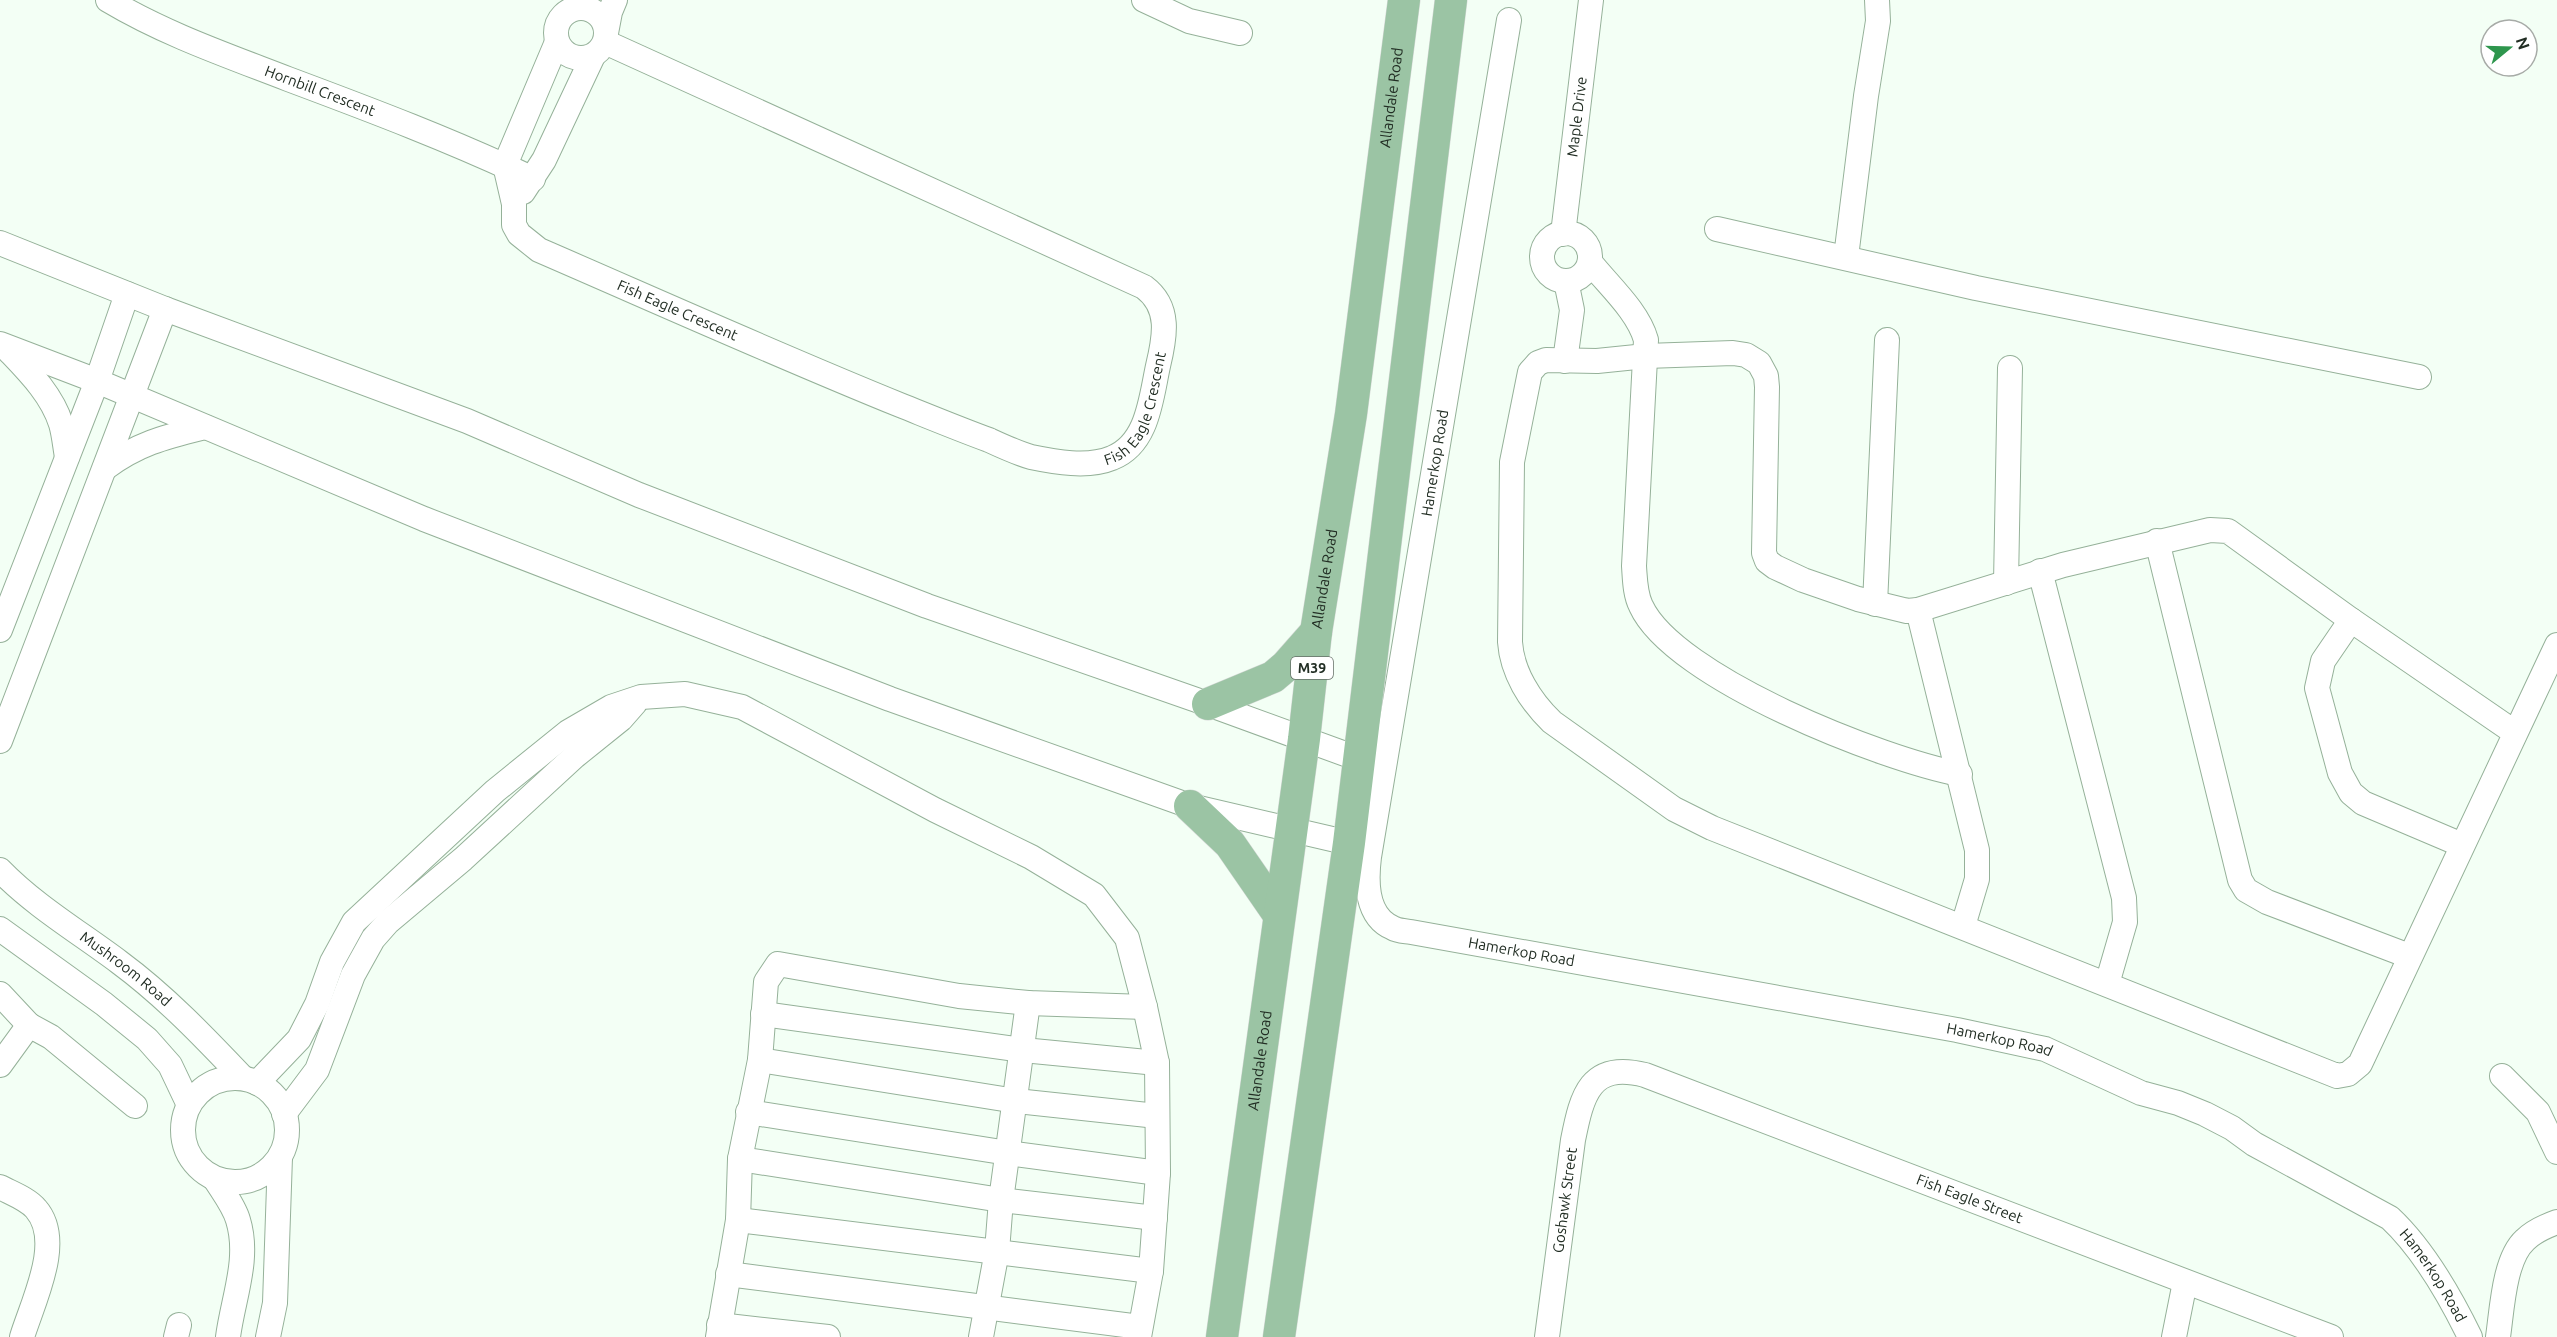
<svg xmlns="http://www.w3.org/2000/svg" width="2557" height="1337" font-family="Ubuntu,sans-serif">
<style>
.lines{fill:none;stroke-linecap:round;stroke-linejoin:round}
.minor-casing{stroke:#95b199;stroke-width:26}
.major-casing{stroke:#d7d9d8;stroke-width:33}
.minor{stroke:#fff;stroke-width:24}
.major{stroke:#9bc4a4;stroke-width:32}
.labels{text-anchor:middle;stroke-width:6;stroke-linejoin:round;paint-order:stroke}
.shield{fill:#fff;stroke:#646d66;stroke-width:1.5}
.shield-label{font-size:14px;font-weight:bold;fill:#222e24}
.street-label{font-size:15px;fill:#222e24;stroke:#fff}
</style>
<rect width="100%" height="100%" fill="#f3fff5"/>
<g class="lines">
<defs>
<g id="minor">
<path id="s1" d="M108,0C165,34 226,55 288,79C371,110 453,141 533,179"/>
<path d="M1144,0L1189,21L1240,33"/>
<circle cx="581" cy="33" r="25"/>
<path id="s2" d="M1509,20L1369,857C1366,881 1366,917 1393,928C1398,931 1405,931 1411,932L1957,1030L2045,1049L2141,1093L2178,1103L2205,1114L2232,1128L2254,1144L2390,1218C2422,1248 2451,1298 2470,1337"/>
<path d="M606,33L610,12L615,0"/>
<path id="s3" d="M505,165L514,204V225L519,234L539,250C659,302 779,356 900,405C930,417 959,429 989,440C1002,446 1017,453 1031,457C1055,462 1088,468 1112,458C1148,444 1151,398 1158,366C1165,337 1171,307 1144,287L605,42"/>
<path d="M505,165L557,42"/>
<path d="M523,192L544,160L593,56"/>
<path d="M1717,229L1976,288L2419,377"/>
<circle cx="1566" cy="257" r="24"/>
<path id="s4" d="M1563,234L1591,0"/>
<path d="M0,243L165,309L467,421L639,495L927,606L1208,704L1359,759"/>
<path d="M1846,257L1866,96L1878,21L1877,0"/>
<path d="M1590,262C1608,285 1638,311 1646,340L1634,566C1635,580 1635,594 1641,606C1674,678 1884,760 1960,774"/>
<path d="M0,344L97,381L424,519L890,699L1190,806L1349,843"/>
<path d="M9,351C29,372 52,395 61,424C64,434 65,446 67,457"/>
<path d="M1565,361L1572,310L1566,281"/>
<path d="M105,468C139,443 165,437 205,427"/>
<path d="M2157,541L2240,880L2246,890L2267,902L2409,956"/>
<path d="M2040,571L2124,898L2125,922L2107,984"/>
<path d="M2006,583L2010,368"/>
<path d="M1875,604L1887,340"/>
<path d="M1918,610L1977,850V879L1963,926"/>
<path d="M2351,620L2323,661L2317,688L2340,773L2351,793L2363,803L2462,845"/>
<path d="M0,630L97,381L127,294"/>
<path d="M2514,732L2351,620L2228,531L2210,530L2063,565L1918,610L1907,611L1858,599L1803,580L1775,567L1767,561L1764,553L1767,387L1766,376L1759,363L1746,355L1733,353L1646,356L1597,361L1546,360L1538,363L1530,372L1512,462L1510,642C1512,672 1530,701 1552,722L1674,809L1712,828L2337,1076L2348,1074L2360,1064L2557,645"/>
<path d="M0,741L165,309"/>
<path id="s5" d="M0,870C35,906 79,932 119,962C165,996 204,1037 243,1078"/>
<path d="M0,929L104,1004L147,1039L170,1065L189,1105"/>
<path d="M0,994L29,1025"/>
<path d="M763,1014L1023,1050L1157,1063"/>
<path d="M760,1060L1016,1101L1157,1116"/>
<path d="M0,1065L29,1025L51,1037L135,1106"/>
<path d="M2502,1076L2538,1112L2557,1152"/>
<circle cx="235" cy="1130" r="52"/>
<path d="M257,1083L299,1039L317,1004L332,962L354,922L495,791L568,732L611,707L641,697L685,694L742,707L935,810L1031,857L1094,895L1127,938L1145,1007L1157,1063L1158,1173L1151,1271L1139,1337"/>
<path d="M748,1112L1008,1153L1158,1173"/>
<path d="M284,1114L317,1070L353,975L373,939L388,922L463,859L575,756L621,719L635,703"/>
<path d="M740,1159L1001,1200L1155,1218"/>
<path d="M215,1179C223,1192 234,1206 238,1220C250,1259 233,1298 228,1337"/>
<path d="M0,1187C11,1193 28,1199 36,1209C64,1241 33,1301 22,1337"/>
<path d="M738,1220L1151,1271"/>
<path d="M728,1274L1140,1327"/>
<path d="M719,1325L828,1337"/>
<path d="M176,1337L179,1325"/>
<path d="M268,1337L275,1303L280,1157"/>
<path d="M718,1337L738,1220L740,1159L760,1060L766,982L778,964L959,996L1028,1003L1145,1007"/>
<path d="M981,1337L997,1251L1001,1200L1028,1003"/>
<path id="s6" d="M1547,1337L1573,1140C1582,1095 1590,1061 1645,1075L2331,1337"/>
<path d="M2174,1337L2185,1282"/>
<path d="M2498,1337C2502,1310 2504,1259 2525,1240C2534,1231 2546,1226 2557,1222"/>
</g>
<g id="major">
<path d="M1208,704L1273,677L1286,666L1316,632"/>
<path d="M1190,806L1230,844L1279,915"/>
<path id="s7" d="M1222,1337L1304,739L1316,632L1351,414L1404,0"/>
<path d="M1279,1337L1349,843L1451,0"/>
</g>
</defs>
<use href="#minor" class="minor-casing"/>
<use href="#major" class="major-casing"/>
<use href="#minor" class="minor"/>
<use href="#major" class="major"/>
</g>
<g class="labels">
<rect class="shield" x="1291" y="657" width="42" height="22" rx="4.5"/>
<g class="shield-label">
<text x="1312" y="673">M39</text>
</g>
<g class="street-label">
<text dy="5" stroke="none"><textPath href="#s1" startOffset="231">Hornbill Crescent</textPath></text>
<text dy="5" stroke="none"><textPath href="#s7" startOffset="1251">Allandale Road</textPath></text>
<text dy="5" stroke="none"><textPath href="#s4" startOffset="118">Maple Drive</textPath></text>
<text dy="5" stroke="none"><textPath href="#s3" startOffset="248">Fish Eagle Crescent</textPath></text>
<text dy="5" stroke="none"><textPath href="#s3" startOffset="770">Fish Eagle Crescent</textPath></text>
<text transform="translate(1435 463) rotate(-81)" y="5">Hamerkop Road</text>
<text dy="5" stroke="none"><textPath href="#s7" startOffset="765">Allandale Road</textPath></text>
<text dy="5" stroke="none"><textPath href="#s2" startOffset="1060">Hamerkop Road</textPath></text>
<text dy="5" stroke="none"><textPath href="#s5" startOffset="160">Mushroom Road</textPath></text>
<text dy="5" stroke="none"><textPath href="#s2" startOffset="1546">Hamerkop Road</textPath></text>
<text dy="5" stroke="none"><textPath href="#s7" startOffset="279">Allandale Road</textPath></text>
<text dy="5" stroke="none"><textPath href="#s6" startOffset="662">Fish Eagle Street</textPath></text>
<text dy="5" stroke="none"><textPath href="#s6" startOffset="138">Goshawk Street</textPath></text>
<text dy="5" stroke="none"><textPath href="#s2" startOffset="2050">Hamerkop Road</textPath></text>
</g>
</g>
<g transform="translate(2509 48) rotate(71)"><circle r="28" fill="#ffffff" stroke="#a7aba7" stroke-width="1.5"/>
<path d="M0-4.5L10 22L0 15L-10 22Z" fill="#2e964d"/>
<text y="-9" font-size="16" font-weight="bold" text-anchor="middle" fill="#222e24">N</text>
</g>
</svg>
